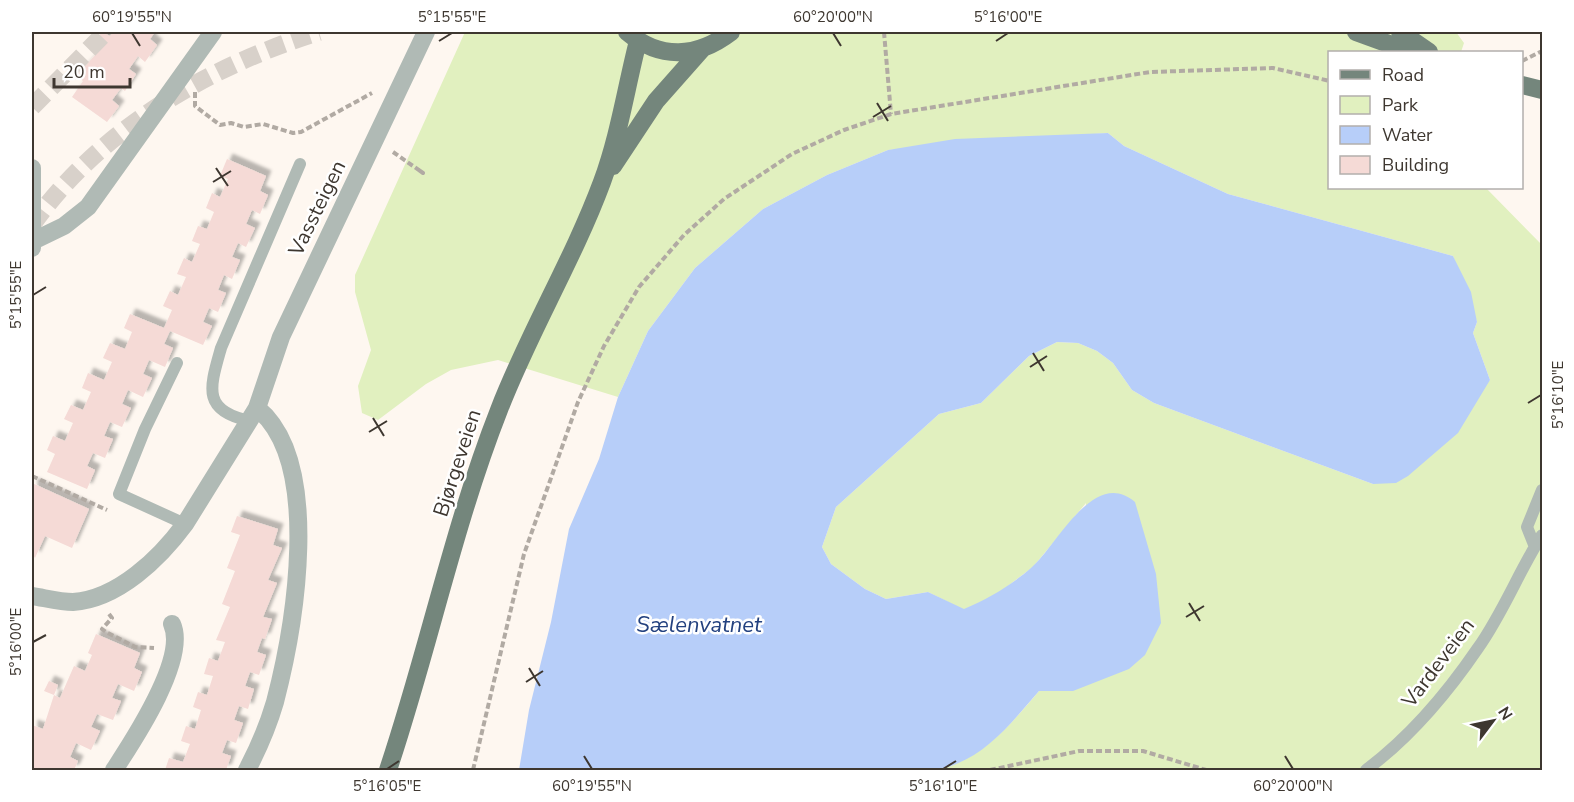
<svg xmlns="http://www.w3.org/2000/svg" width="1574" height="802" font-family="'Nunito Sans',sans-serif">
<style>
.green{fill:#e1f0bf}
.water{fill:#b7cef9}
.building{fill:#f5dad6;filter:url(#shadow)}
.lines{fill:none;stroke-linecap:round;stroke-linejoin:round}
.primary-tunnel{stroke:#d8d1ca;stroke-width:18;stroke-dasharray:18 9;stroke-linecap:butt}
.path{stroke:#b1aaa3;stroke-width:4;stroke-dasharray:6 3;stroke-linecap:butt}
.lane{stroke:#b0bab5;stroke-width:12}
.street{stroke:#b0bab5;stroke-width:18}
.primary{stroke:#74867c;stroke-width:18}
.ticks{fill:none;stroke:#3e3730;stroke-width:2}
.labels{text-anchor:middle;stroke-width:5;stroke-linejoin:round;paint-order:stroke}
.street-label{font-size:21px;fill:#3e3730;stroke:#fff}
.water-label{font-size:22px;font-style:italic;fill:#23417f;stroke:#fff}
.neatline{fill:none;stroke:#3e3730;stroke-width:2}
.ticks-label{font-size:15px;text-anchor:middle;fill:#3e3730}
</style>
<defs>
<filter id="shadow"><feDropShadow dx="5.5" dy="-5.5" stdDeviation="1.5" flood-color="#0004"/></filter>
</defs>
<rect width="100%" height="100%" fill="#fef7f0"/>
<path class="green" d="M465,32H1456L1464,43L1461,52H1330V188H1486L1542,245V770H936C982,760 1010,725 1039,691H1073L1086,503L1033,567L996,595L964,610L928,592L886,599L865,589L831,564L822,547L836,507L939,414L981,403L1029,356L1057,342L1078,343L1097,351L1113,363L1132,390L1154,403L1373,484L1490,380L1473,333L1477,322L1453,256L1228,194L1124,146L1108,133L888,150L827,175L763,209L695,268L648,331L618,397L498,360L451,370L426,384L378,420L362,413L358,386L371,350L355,292V275Z"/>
<path class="water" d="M1108,133L1124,146L1228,194L1453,256L1471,292L1477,322L1473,333L1490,380L1458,433L1408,476L1396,483L1373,484L1154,403L1132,390L1113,363L1097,351L1078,343L1057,342L1029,356L981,403L939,414L836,507L822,547L831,564L865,589L886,599L928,592L964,609C989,598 1010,586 1031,568C1056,547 1094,466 1135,502L1156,574L1161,623L1145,655L1129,669L1073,691H1039C1010,724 983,761 936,770H519L529,710L551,622L569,529L599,459L618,397L648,331L695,268L763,209L827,175L888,150L955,139Z"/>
<path class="building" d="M102,32L110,36L113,32H155L150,39L157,45L145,62L138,56L129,69L136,74L125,91L121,88L112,100L119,106L107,122L72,97L83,81L76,76L100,50L93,44Z
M227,159L266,176L260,191L268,195L260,214L252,210L246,224L255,228L246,247L238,243L232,257L240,260L232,279L224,275L218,290L226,293L218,312L209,308L203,322L212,326L203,345L170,331L164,344L173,348L165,367L149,360L143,374L152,378L143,397L128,390L122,404L131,408L122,427L110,422L104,436L113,439L105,458L93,453L87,466L95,470L87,489L47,472L55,454L47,450L53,436L65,441L73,423L64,419L71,405L83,410L91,392L82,388L88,373L104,380L112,362L103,358L110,343L125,349L132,332L124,328L130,314L164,328L172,310L163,306L170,291L178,295L186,277L177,274L184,258L192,262L200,244L192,241L198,226L207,229L214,212L206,208L212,193L220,197L228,179L220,176Z
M32,483L89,509L72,548L45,536L35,558L32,553Z
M237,516L278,529L273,545L282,548L268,580L277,583L263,617L272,619L265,639L262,638L257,652L266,655L259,675L250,672L245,686L254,689L248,709L239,706L234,720L243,723L236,743L227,740L222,753L231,756L226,770H165L169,758L183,762L190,744L181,741L186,726L195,729L201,710L193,707L198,692L207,695L213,676L204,674L209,658L218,661L225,642L216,640L230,607L222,604L235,571L227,568L240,535L231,532Z
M96,634L140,653L134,668L142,672L134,691L118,684L112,698L121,701L113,720L97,714L91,727L100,731L91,750L76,743L70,757L78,761L74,770H32V725L43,729L54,695L60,698L74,666L85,671L92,655L88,653Z
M49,681L58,685L54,695L44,691Z"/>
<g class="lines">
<path class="primary-tunnel" d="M32,107L106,32
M32,225C100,129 209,66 319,32"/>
<path class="path" d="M884,32L891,114
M1522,61L1542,51
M195,92V106L220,125L231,123L244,127L263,124L293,133L301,132L372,93
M393,152L423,173L416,168
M32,476L107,510
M109,614L112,618L102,629L106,632L135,647L154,648
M473,770L524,554L578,402L604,346L639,287L684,235L724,199L792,154L844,130L891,114L1150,72L1273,68L1330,81
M990,770L1079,751H1143L1206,770"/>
<path class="lane" d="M177,363L145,429L119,494L185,524
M250,421C201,411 210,387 221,348L300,164
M1535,547L1527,527L1542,490
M1366,770C1409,738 1448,692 1478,648C1503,613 1519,571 1542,535"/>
<path class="street" d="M32,168V248
M33,241L64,226L88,207L213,32
M32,596C45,598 60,602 73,602C118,599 160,558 185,524L257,408L281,337L426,32
M114,770C133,741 188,659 172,624
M247,770C258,749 268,726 275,702C294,629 324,462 257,408"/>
<path class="primary" d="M627,32C660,60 697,58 731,32
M1356,32L1411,52
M1400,32L1429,52
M1522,85L1542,90
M613,166L656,101L702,49
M388,770C428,651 453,527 499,410C529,332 573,260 602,182C619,136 626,88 638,41"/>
</g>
<path class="ticks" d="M132,33L140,46M833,33L841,46M439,41L452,33M996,41L1008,33M877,103L888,121M873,117L891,106M216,168L228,186M213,182L231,171M33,295L46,287M1033,353L1044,371M1030,367L1047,356M1528,403L1541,395M373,418L384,436M369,432L387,421M1189,603L1200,621M1186,617L1204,606M33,642L46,635M529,668L540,686M526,682L543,671M584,756L592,769M1285,756L1293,769M387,769L399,761M943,769L956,761"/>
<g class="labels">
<g class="street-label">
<text transform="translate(317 208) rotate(-64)" y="7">Vassteigen</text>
<text transform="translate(457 463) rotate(-72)" y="7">Bjørgeveien</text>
<text transform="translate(1438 663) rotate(-53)" y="7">Vardeveien</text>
</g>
<g class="water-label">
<text x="699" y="632">Sælenvatnet</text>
</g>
</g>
<rect width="1574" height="802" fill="none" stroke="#ffffff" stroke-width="66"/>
<rect x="1328" y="51" width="195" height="138" fill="#ffffff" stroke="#b2afac" stroke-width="1.5"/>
<rect x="1340" y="70" width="30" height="9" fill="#74867c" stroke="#b2afac" stroke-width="1.5"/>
<text x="1382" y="81" font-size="18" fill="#3e3730">Road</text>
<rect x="1340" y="96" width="30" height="18" fill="#e1f0bf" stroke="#b2afac" stroke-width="1.5"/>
<text x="1382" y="111" font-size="18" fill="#3e3730">Park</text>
<rect x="1340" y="126" width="30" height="18" fill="#b7cef9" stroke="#b2afac" stroke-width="1.5"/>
<text x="1382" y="141" font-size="18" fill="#3e3730">Water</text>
<rect x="1340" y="156" width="30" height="18" fill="#f5dad6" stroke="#b2afac" stroke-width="1.5"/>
<text x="1382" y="171" font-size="18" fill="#3e3730">Building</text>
<g transform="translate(1493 721) rotate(58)" stroke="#ffffff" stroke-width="4.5" paint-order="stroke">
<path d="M0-4.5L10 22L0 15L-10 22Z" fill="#3e3730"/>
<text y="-9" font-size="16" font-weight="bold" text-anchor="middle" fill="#3e3730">N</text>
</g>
<path d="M54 78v9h76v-9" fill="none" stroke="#3e3730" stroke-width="3"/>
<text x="63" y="78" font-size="18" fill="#3e3730" stroke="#ffffff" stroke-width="4.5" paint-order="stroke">20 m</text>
<rect x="33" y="33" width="1508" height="736" class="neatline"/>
<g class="ticks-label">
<text x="132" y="22">60°19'55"N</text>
<text x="452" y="22">5°15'55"E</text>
<text x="833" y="22">60°20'00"N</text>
<text x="1008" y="22">5°16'00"E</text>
<text transform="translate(16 295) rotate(-90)" y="5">5°15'55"E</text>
<text transform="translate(1558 395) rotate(-90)" y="5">5°16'10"E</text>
<text transform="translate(16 642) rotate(-90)" y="5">5°16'00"E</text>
<text x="387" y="791">5°16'05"E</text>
<text x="592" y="791">60°19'55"N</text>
<text x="943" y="791">5°16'10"E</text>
<text x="1293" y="791">60°20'00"N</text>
</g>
</svg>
